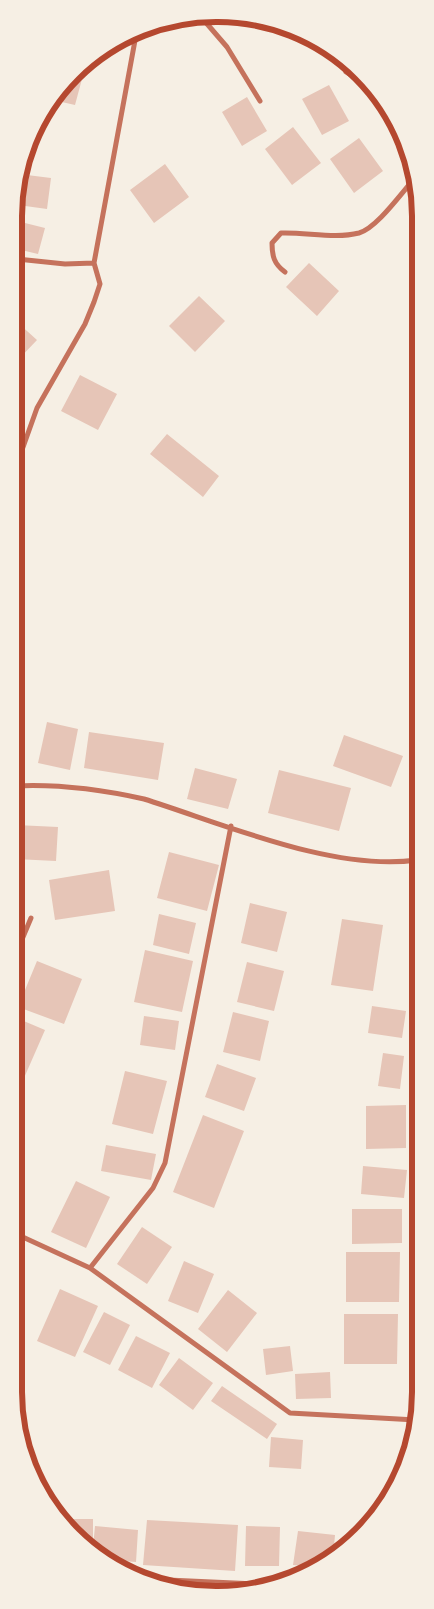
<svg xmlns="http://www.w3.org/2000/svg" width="434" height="1609" font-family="Helvetica,sans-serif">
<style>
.building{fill:#e6c5b7}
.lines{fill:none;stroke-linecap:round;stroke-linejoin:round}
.minor{stroke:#c5725c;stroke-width:5}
.rim{fill:none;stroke:#b5482f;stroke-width:6}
</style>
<rect width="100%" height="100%" fill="#f6efe4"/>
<path class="building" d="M75,77L82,79L75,105L53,100Z
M329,85L349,121L322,135L302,99Z
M247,97L267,131L242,146L222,112Z
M293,127L321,163L292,185L265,149Z
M359,138L383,171L354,193L330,159Z
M165,164L189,197L154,223L130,190Z
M19,174L51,178L47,209L18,205Z
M17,221L45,228L38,254L17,249Z
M309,263L339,291L317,316L286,287Z
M199,296L225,321L195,352L169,326Z
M17,322L37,340L17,361Z
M80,375L117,394L98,430L61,411Z
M167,434L219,476L203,497L150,454Z
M47,722L78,729L70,770L38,763Z
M89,732L164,743L158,780L84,768Z
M344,735L403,756L391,787L333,766Z
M195,768L237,779L228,809L187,799Z
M279,770L351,788L339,831L268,813Z
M16,825L58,827L56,861L15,859Z
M169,852L219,865L207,911L157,898Z
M109,870L115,911L55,920L49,880Z
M250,903L287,912L277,952L241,943Z
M159,914L196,923L189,954L153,945Z
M342,919L383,925L373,991L331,985Z
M145,950L193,961L182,1012L134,1002Z
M37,961L82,979L64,1024L18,1007Z
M247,962L284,971L274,1011L237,1002Z
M372,1006L406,1011L402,1038L368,1033Z
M233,1012L269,1021L260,1061L223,1052Z
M144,1016L179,1021L175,1050L140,1045Z
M19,1019L45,1030L24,1078L15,1074V1027Z
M383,1053L404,1056L400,1089L378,1086Z
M217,1064L256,1078L244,1111L205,1097Z
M125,1071L167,1081L153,1134L112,1124Z
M406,1105V1148L366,1149V1106Z
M15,1108L25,1112L15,1136Z
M203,1115L244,1131L214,1208L173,1192Z
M106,1145L156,1154L151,1180L101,1171Z
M363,1166L407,1170L404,1198L361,1194Z
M76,1181L110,1197L86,1248L51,1232Z
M352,1209H402V1243L352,1244Z
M142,1227L172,1247L147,1284L117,1264Z
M346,1252H400L399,1302H346Z
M184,1261L214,1274L198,1313L168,1301Z
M60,1289L98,1306L75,1357L37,1341Z
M228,1290L257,1313L227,1352L198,1329Z
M104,1312L130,1325L110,1365L83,1352Z
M344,1314H398L397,1364H344Z
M136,1336L170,1353L152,1388L118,1370Z
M290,1346L293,1371L266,1375L263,1349Z
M179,1358L213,1383L193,1410L159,1385Z
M330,1372L331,1398L296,1399L295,1374Z
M222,1386L277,1424L267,1439L211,1401Z
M271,1437L303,1440L301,1469L269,1467Z
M60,1519H93V1547L95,1526L138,1530L136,1562L108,1560L64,1526Z
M147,1520L238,1525L235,1571L143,1565Z
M246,1526L280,1527L279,1566H245Z
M298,1531L335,1535L333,1557L312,1567L293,1565Z"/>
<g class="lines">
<path class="minor" d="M202,18L227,47L260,101
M346,72L370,87
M17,259L65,264L94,263
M285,272C274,264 272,256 272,243L281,233C306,232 335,239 359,233C377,228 402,192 415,178
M17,464L37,408L85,324L94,302L100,284L94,263L136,35
M16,786C58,784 103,790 144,799C224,824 334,872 417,860
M15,956L31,918
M14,1233L90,1268L290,1413L416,1420
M90,1268L153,1188L165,1163L231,826
M411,1419L417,1325
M146,1579L276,1585"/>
</g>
<path d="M0 0H434V1609H0ZM216 22H218A194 194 0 0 1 412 216V1392A194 194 0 0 1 218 1586H216A194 194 0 0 1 22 1392V216A194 194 0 0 1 216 22Z" fill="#f6efe4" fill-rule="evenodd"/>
<path class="rim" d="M216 22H218A194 194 0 0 1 412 216V1392A194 194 0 0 1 218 1586H216A194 194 0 0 1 22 1392V216A194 194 0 0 1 216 22Z"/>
</svg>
